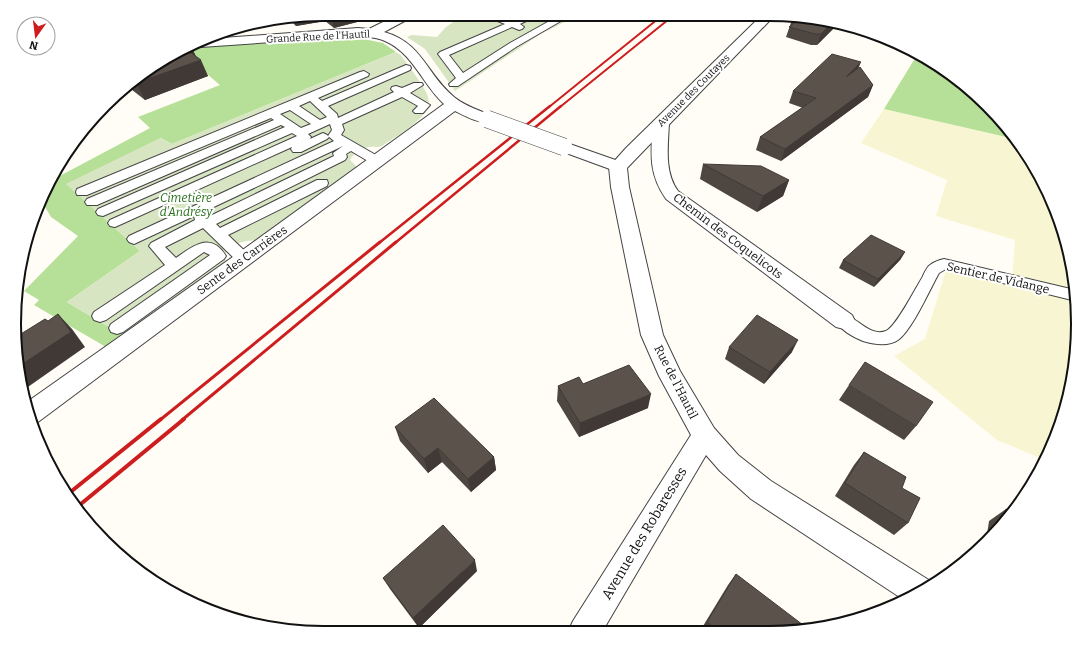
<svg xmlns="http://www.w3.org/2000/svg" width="1092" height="647" font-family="Bitter,serif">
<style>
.farmland{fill:#f8f6d2}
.forest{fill:#b6e098}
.cemetery{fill:#d8e5c2}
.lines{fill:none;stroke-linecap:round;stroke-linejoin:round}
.service-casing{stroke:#444;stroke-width:2}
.minor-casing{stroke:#444;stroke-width:2}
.tertiary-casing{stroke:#444;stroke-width:2}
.service{fill:#fff;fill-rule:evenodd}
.minor{fill:#fff;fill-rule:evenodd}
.tertiary{fill:#fff;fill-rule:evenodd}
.rail-far3{stroke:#cd1d1f;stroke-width:2}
.rail-far2{stroke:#cd1d1f;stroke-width:2.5}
.rail-far1{stroke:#cd1d1f;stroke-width:3}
.rail{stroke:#cd1d1f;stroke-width:4}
.minor-bridge-casing{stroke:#444;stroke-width:18;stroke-linecap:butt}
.minor-bridge{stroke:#fff;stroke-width:17}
.wall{fill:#4e4741}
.shaded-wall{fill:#403935}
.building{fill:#5b524c;stroke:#403935}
.labels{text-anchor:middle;stroke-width:4;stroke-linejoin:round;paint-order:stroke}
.far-street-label{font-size:10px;fill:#111;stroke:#fff}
.park-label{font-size:12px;font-style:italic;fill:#296f1b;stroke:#fff}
.street-label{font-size:12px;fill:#111;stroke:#fff}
.near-street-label{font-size:14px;fill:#111;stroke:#fff}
.rim{fill:none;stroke:#111;stroke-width:2}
</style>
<rect width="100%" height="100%" fill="#fffdf5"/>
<path class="farmland" d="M884,109L1015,139L1026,152L1055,205L1072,263L1078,324L1073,379H1071L1069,394L1054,442L1045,460L997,440L894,356L925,339L946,270L963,271L1012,282L1015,240L936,216L947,180L861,143Z"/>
<path class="forest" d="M354,37L383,43L396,52L172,144L161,138L67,184L140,251L67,302L124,336L106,347L34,305L39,300L24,291L78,236L51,217L42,202L54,179L150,128L138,117L220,85L182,53L192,48Z
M917,55L941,66L988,105L1015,139L884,109Z"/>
<path class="cemetery" d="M465,14H580L539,35L455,91L425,49L407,37L412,35L437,37L446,27Z
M396,52L401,55C408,66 425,86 428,97C434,117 396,136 382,146C378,148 374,146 369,147C362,149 353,153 350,160L356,166V171L258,241C244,239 234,244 225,254L226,263L124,336L67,302L140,251L66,184L161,138L172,144Z"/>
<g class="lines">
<defs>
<path id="service" d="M487,14H497L512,21L528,14H540L520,24L524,27L522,29L519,30L512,27L449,55L463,73L510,43L562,14H573L516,47L458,86H450L449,84L456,78L438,54L440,52L505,24L488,17Z
M406,65L410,66L411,68L410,70L328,106L337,114L338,118L394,92L391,89L392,87L396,86L402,88L414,83H422L423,85L410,93L430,105L423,113H415L413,111L418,106L402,97L342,124L344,130L341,135L381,158L383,161L381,164H373L351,151L346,154L347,157L345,160L216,224L220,228L317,180H327L328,183L327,186L228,235L249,255L251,259L249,263L244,264L239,263L203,228L165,247L176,258C193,246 211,231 226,256L224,259L123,332L117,334L111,332L109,328L111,324L210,255L204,252L106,320L100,322L94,320L92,316L94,312L165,265L149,246L151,243L195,220L194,216L134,244L129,242L127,239L129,236L334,141L328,136L332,130L330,124L308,134L311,137L310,139L323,133L327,135L329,137L327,139L301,152H293L291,149L292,147L115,227L110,226L108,223L110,220L297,136L292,133L103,216L98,215L96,212L98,209L285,127L281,125L97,205H87L85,202L87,199L274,120L271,118L87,195H77L76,192L77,189L360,72L364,71L369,74L368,76L318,98L322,101ZM310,101L327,117L320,120L299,106ZM290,110L311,124L301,128L280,114ZM343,146L333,153L334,156L208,217L201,213Z
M944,259L1075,290L1076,301L946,269L939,273C930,289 912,330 898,340C888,347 873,344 863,341C853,337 841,330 836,321L838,317C856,311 866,338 886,331C896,327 915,289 922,278C924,274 926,268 930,265C934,262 939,260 944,259Z"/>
<path id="minor" d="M399,14H414L412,17L384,32C423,43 426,74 454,97C465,106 479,110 492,116L495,119L492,122C481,125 465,116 455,111L38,422L31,424L27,402L237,254L444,104C423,85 413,53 385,41C377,37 367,37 358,36L201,47L196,45L209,39L358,28L369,29Z
M661,118L667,120L669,123C668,146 664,172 678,191L852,315L855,321L852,327L844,329L836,327L666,199C648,173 651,153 653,123L655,120Z
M564,142L624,163L627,167L624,171L618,172L558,150L556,147L558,144Z"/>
<path id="tertiary" d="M762,15H775L627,168L629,187L663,335L680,371L714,428L738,455L771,481L932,582L933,585L923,591L904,600L751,499L720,471L706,455L602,632H568L573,621L691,435L659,376L641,335L611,187L609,167L626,148Z"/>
</defs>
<use href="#service" class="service-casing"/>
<use href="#minor" class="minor-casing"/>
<use href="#tertiary" class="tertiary-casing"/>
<use href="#service" class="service"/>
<use href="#minor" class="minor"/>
<use href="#tertiary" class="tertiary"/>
<path class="rail-far3" d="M549,107L664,14
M560,107L674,15"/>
<path class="rail-far2" d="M379,243L550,106
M395,243L561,106"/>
<path class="rail-far1" d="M160,420L380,242
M182,420L396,242"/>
<path class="rail" d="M68,494L161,419
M76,508L184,419"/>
<defs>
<path id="minor-bridge" d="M487,119L564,147"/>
</defs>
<use href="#minor-bridge" class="minor-bridge-casing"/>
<use href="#minor-bridge" class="minor-bridge"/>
</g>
<path class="wall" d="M324,14H388L334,28L325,21L296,26L290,20Z
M793,17L838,24L817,45H811L786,37Z
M192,48L196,57L208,76L145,100L127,86L135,78Z
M858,69L873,85L868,97L781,161L756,150L760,137L803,108L789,103L793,91Z
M703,164L789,180L783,196L757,212L700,179Z
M905,252L900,260L874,287L839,268L843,260Z
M729,347L792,352L764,384L725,359Z
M583,384L648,408L579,437L557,401L558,386Z
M849,385L916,426L904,440L839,400Z
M395,427L494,457L496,470L471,492L442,462L428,473L400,441Z
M864,452L902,488L908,523L894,535L835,496L854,465Z
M1006,509L1012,511L986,541L989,521Z
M477,571L419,628L390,589L383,578Z
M736,574L789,632H702L700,631L728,585Z"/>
<path class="shaded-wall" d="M323,14L325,21L296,26L294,19Z
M330,14H388L334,28Z
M832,23L838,24L817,45L821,34Z
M192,48L198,61L201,60L208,76L145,100L136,83L185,51Z
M861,62L856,74L846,77Z
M873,85L868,97L781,161L785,149Z
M789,180L783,196L757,212L763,196Z
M905,252L900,260L874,287L878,279Z
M58,314L72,329L85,347L25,389L21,365Z
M798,340L792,352L764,384L770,372Z
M651,394L648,408L579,437L580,423Z
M438,448L442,462L428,473L424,459Z
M494,457L496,470L471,492L468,479Z
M475,560L477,571L419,628L413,618Z"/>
<path class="building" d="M794,16L832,23L821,34H815L789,27L799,19L793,17Z
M187,50L201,60L136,83L133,81L135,78Z
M832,54L861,62L846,77L860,67L873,85L785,149L760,137L816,98L793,91Z
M703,164L761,166L789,180L763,196Z
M871,235L905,252L878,279L843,260Z
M58,314L71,332L21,365L16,337L45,319L48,321Z
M757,315L798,340L770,372L729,347Z
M865,362L933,402L916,426L849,385Z
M629,365L651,394L580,423L558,386L579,377L583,384Z
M434,398L494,457L468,479L438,448L424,459L395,427Z
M864,452L906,477L902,488L920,498L908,523L845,483Z
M1006,509L1012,511L1004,520Z
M443,525L475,560L413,618L383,578Z
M736,574L807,628V629L789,632H720L707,622Z"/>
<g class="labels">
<g class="far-street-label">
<text transform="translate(318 36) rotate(-3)" y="4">Grande Rue de l'Hautil</text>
<text transform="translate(693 90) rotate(-45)" y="4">Avenue des Coutayes</text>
</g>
<g class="park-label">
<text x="186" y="202">Cimetière<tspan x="186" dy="14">d'Andrésy</tspan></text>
</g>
<g class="street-label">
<text transform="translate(728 236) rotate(37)" y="4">Chemin des Coquelicots</text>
<text transform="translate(242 260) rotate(-36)" y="4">Sente des Carrières</text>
<text transform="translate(998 278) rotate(13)" y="4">Sentier de Vidange</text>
<text transform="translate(676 382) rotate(63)" y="4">Rue de l'Hautil</text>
</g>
<g class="near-street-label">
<text transform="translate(644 533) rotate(-59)" y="5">Avenue des Robaresses</text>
</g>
</g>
<path d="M0 0H1092V647H0ZM323 21H769A302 302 0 0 1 1071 323V324A302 302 0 0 1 769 626H323A302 302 0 0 1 21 324V323A302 302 0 0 1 323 21Z" fill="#fff" fill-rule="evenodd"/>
<path class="rim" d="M323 21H769A302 302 0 0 1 1071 323V324A302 302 0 0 1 769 626H323A302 302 0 0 1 21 324V323A302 302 0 0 1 323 21Z"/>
<g transform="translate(36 36) rotate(194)"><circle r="19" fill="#ffffff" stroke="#a0a0a0"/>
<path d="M0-3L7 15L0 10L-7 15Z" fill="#cd1d1f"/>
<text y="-6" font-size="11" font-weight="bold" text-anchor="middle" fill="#111111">N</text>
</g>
</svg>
